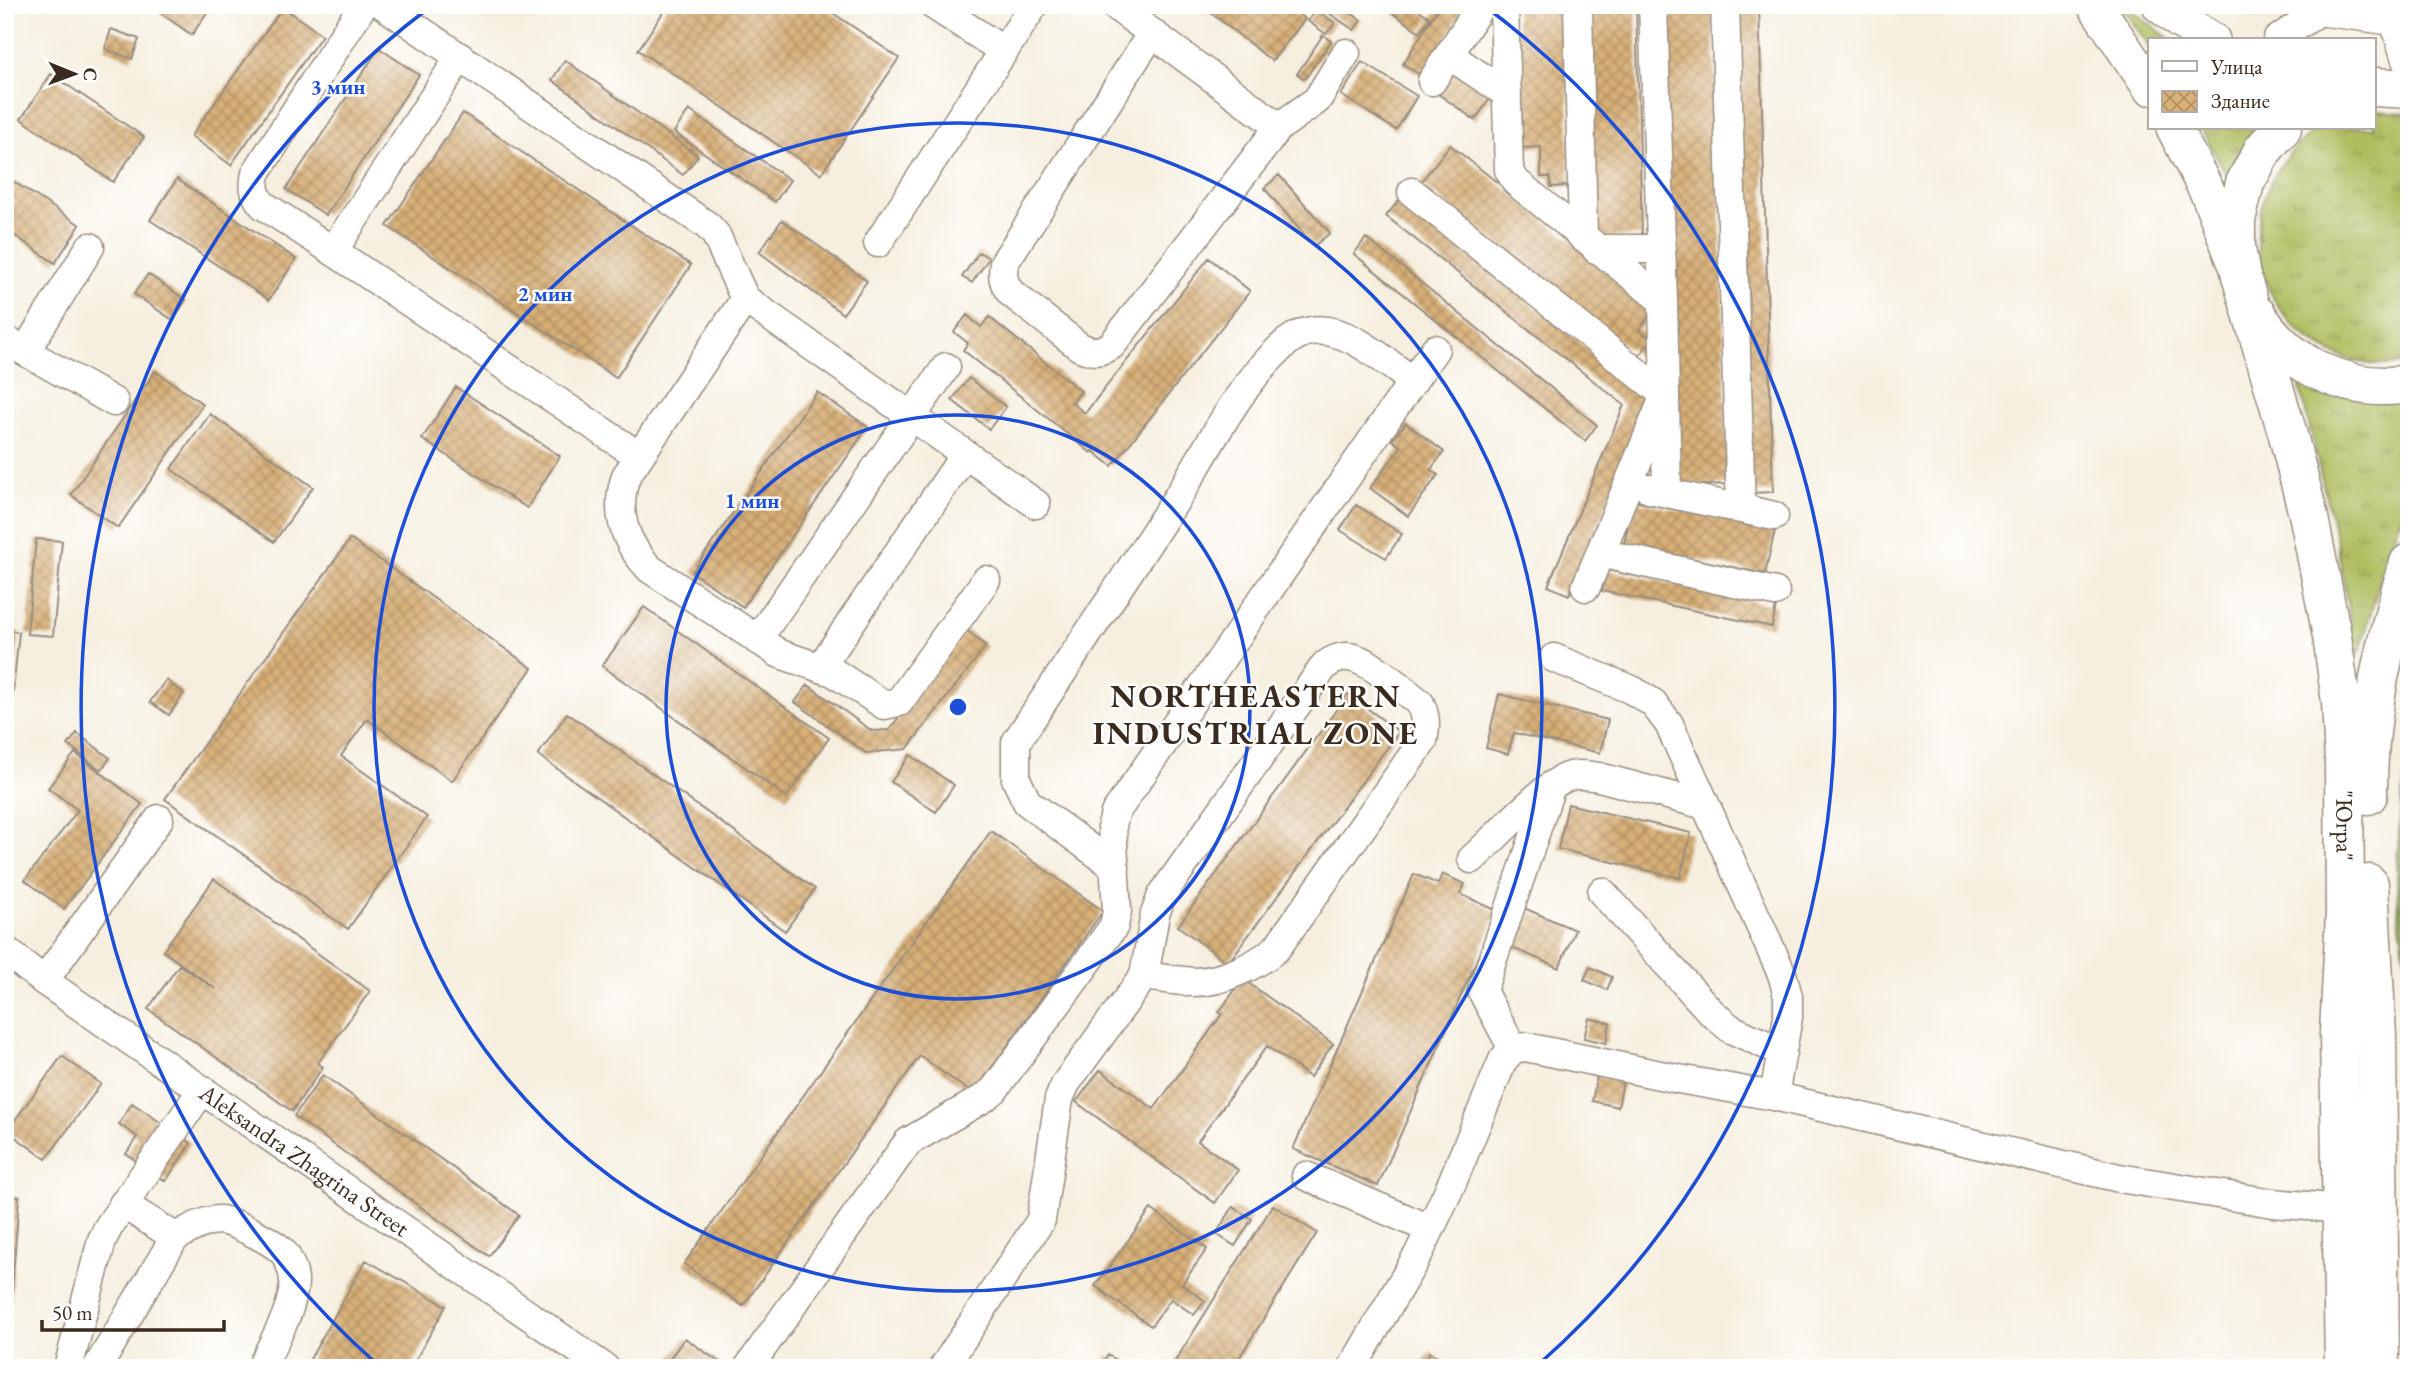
<svg xmlns="http://www.w3.org/2000/svg" width="2414" height="1373" font-family="'EB Garamond',serif">
<style>
.grass{fill:url(#grass-tufts);stroke:#75743e;stroke-width:2}
.forest{fill:url(#forest-crowns);stroke:#63673a;stroke-width:2}
.building{fill:url(#building-cross-hatch)}
.lines{fill:none;stroke-linecap:round;stroke-linejoin:round}
.minor-casing{stroke:#988c7e;stroke-width:31}
.major-casing{stroke:#988c7e;stroke-width:38}
.highway-casing{stroke:#988c7e;stroke-width:41}
.minor{stroke:#fff;stroke-width:28}
.major{stroke:#fff;stroke-width:35}
.highway{stroke:#fff;stroke-width:38}
.ring{fill:none;stroke:#1d4ed8;stroke-width:3.5}
.labels{text-anchor:middle;stroke-width:5;stroke-linejoin:round;paint-order:stroke}
.street-label{font-size:24px;fill:#3b2a1e;stroke:#fff}
.district-label{font-size:32px;font-weight:bold;letter-spacing:2px;fill:#3b2a1e;stroke:#fff}
.centre{fill:#1d4ed8;stroke:#fff;stroke-width:3.5}
.ring-label{font-size:21px;text-anchor:middle;font-weight:bold;fill:#1d4ed8;stroke:#fff;stroke-width:5;stroke-linejoin:round;paint-order:stroke}
</style>
<defs>
<pattern id="grass-tufts" width="24" height="20" patternUnits="userSpaceOnUse" patternTransform="scale(1.75)"><rect width="24" height="20" fill="#afbd5f"/><path d="M3 7l-1-3M5 7V3M7 7l1-3M15 17l-1-3M17 17v-4M19 17l1-3" fill="none" stroke="#909a4e"/></pattern>
<pattern id="forest-crowns" width="20" height="18" patternUnits="userSpaceOnUse" patternTransform="scale(1.75)"><rect width="20" height="18" fill="#8ba456"/><path d="M2 6a3 3 0 1 1 6 0M12 15a3 3 0 1 1 6 0" fill="none" stroke="#738647"/></pattern>
<pattern id="building-cross-hatch" width="8" height="8" patternUnits="userSpaceOnUse" patternTransform="scale(1.75)"><rect width="8" height="8" fill="#d8b078"/><path d="M0 0l8 8M0 8l8-8" fill="none" stroke="#b08f62"/></pattern>
</defs>
<rect width="100%" height="100%" fill="#fff"/>
<filter id="ink" filterUnits="userSpaceOnUse"><feTurbulence type="fractalNoise" baseFrequency=".0143" numOctaves="2"/><feDisplacementMap in="SourceGraphic" scale="14" xChannelSelector="R" yChannelSelector="G"/><feConvolveMatrix kernelMatrix="1 2 1 2 8 2 1 2 1" color-interpolation-filters="sRGB"/></filter>
<filter id="wash" filterUnits="userSpaceOnUse"><feTurbulence type="fractalNoise" baseFrequency=".00686" numOctaves="4" result="noise"/><feDisplacementMap in="SourceGraphic" scale="28" xChannelSelector="R" yChannelSelector="G"/><feGaussianBlur stdDeviation="1.57" result="paint"/><feColorMatrix in="noise" values="0 0 0 0 0 0 0 0 0 0 0 0 0 0 0 0 0 1.4 0 .05"/><feComposite in="paint" operator="in"/></filter>
<g filter="url(#wash)">
<rect width="100%" height="100%" fill="#f6efdf"/>
<path class="grass" d="M2120,5L2126,6L2171,40H2150V47Z
M2374,111L2409,113V363C2297,381 2216,260 2281,165C2290,152 2305,135 2320,129C2332,124 2360,128 2374,128Z
M2201,128H2259L2239,153L2228,178Z
M2298,379L2409,402V498L2387,553L2360,652L2356,656L2337,543Z"/>
<path class="forest" d="M2409,752V973C2390,899 2397,827 2409,752Z"/>
<g id="blocks">
<path class="building" d="M149,5H212L192,35Z
M668,5H821L899,58L821,174L638,50Z
M1201,5H1287L1305,19L1272,61Z
M1331,5H1339L1361,20L1354,30L1326,11Z
M1387,5H1412L1430,18L1420,32L1386,8Z
M1440,5H1467L1422,76L1403,64Z
M1516,5H1566L1570,186L1551,187L1550,177H1541V147L1519,148Z
M1591,5H1636L1642,236L1596,237Z
M1663,5H1713L1729,484L1679,486Z
M1736,5H1759L1773,492L1750,493Z
M283,7L322,35L231,165L191,136Z
M1316,10L1335,23L1326,34L1308,21Z
M111,29L139,39L132,59L105,49Z
M1323,35L1331,41L1305,79L1297,74Z
M379,48L419,75L326,215L286,189Z
M565,60L698,156L683,175L552,80Z
M1362,62L1417,96L1396,130L1341,95Z
M1453,70L1491,97L1475,120L1437,93Z
M51,74L144,137L113,182L21,119Z
M689,110L790,180L775,202L674,132Z
M463,113L691,265L616,378L387,226Z
M1450,145L1656,308L1639,330L1652,339L1639,356L1420,183Z
M1279,175L1330,233L1314,246L1264,188Z
M7,177L80,225L55,263L5,229V180Z
M177,179L296,259L269,300L150,220Z
M1400,199L1651,399L1569,595L1548,586L1624,405L1386,216Z
M782,220L867,281L843,314L759,252Z
M1366,238L1597,425L1585,441L1354,254Z
M979,252L989,258L972,283L962,277Z
M1209,258L1250,291L1112,466L1093,451L1091,453L963,350L968,343L954,332L967,315L981,327L989,317L1081,391L1072,403L1085,413Z
M148,274L186,300L173,320L134,294Z
M155,371L203,404L118,528L71,495Z
M969,378L1006,407L989,429L952,400Z
M456,387L560,456L527,508L422,439Z
M817,392L868,427L743,607L692,572Z
M210,414L313,487L274,542L171,469Z
M1406,423L1444,452L1431,469L1438,475L1408,516L1370,488L1401,447L1392,440Z
M1633,501L1775,530L1765,574L1624,544Z
M1356,505L1402,534L1386,558L1340,530Z
M36,539L62,541L53,636L27,634Z
M350,539L532,668L452,781L367,719L341,756L427,817L348,929L165,799Z
M1607,570L1776,606L1772,627L1602,591Z
M644,607L829,738L787,797L602,666Z
M5,630L19,632L7,750H5Z
M966,630L986,646L907,749L866,753L795,702L808,685L872,731L889,730Z
M166,680L184,693L169,715L150,702Z
M1348,694L1399,732L1228,963L1178,926Z
M1499,694L1608,720L1600,753L1514,733L1508,754L1486,748Z
M567,713L815,889L785,931L538,755Z
M77,733L110,758L101,770L68,745Z
M75,753L142,804L64,909L25,880L78,810L48,788Z
M910,755L954,785L936,812L891,782Z
M1568,804L1691,833L1680,878L1558,849Z
M991,831L1103,911L973,1094L920,1056L743,1306L684,1264Z
M1414,874L1438,884L1442,874L1465,884L1460,894L1498,911L1378,1186L1293,1149Z
M214,879L370,991L318,1063L323,1067L292,1111L148,1009L179,965L216,989L163,951Z
M1524,908L1575,930L1559,968L1508,946Z
M1590,967L1612,977L1607,990L1584,980Z
M1243,979L1333,1044L1310,1077L1267,1046L1198,1141L1238,1170L1215,1203L1076,1102L1100,1070L1154,1109L1222,1014L1219,1012Z
M1589,1018L1610,1023L1606,1043L1584,1038Z
M62,1056L101,1084L46,1159L7,1131Z
M323,1075L519,1215L489,1256L294,1116Z
M1597,1076L1623,1082L1618,1107L1592,1101Z
M132,1103L191,1143L166,1181L126,1154L137,1137L119,1124Z
M5,1196L19,1197L7,1356H5Z
M1273,1205L1317,1233L1233,1368H1171Z
M1233,1207L1252,1219L1235,1246L1216,1234Z
M1151,1209L1207,1249L1182,1284L1205,1301L1194,1315L1171,1299L1151,1326L1095,1286Z
M366,1260L446,1306L411,1368H305Z
M685,1338L722,1364L719,1368H669L665,1365Z
M1430,1352L1454,1368H1420Z
M1108,1355L1128,1368H1100Z"/>
</g>
</g>
<g filter="url(#ink)">
<use href="#blocks" fill-opacity="0" stroke="#988c7e" stroke-width="2"/>
<g class="lines">
<defs>
<g id="minor">
<path d="M383,5L708,226L716,235L745,299L1036,504"/>
<path d="M933,5L1004,51"/>
<path d="M1114,5L1279,127"/>
<path d="M1504,5L1509,170L1516,182L1663,301L1667,493"/>
<path d="M1578,5L1583,238"/>
<path d="M1653,5L1663,301"/>
<path d="M1725,5L1741,509"/>
<path d="M1152,33L1004,263C1002,276 1003,283 1011,293L1080,347C1094,353 1100,352 1112,345L1279,127L1317,100L1346,53"/>
<path d="M2277,40L2319,11L2394,21L2409,69"/>
<path d="M1449,55L1507,94"/>
<path d="M460,57L333,251L639,456"/>
<path d="M1432,81L1481,5"/>
<path d="M1412,192L1665,395L1586,587"/>
<path d="M878,243L1034,5"/>
<path d="M1596,249H1661"/>
<path d="M333,251L263,205C254,195 253,186 256,173L363,5"/>
<path d="M745,299L626,476C614,512 624,542 650,569L780,654L833,672L884,705L899,702L986,580"/>
<path d="M5,340L114,402"/>
<path d="M26,350L90,247"/>
<path d="M1649,489L1774,516"/>
<path d="M1600,553L1775,592"/>
<path d="M757,640L946,367"/>
<path d="M1554,658L1632,690L1653,703L1669,724L1782,974L1788,996V1017L1774,1096"/>
<path d="M820,668L965,454"/>
<path d="M1472,859C1493,840 1544,785 1567,777C1577,773 1589,776 1599,777L1705,805"/>
<path d="M1115,867L1027,802L1016,779V742C1070,661 1124,580 1177,498C1205,454 1229,404 1264,365C1277,351 1291,334 1311,331C1347,325 1385,362 1413,381"/>
<path d="M1602,892L1711,1012L1731,1029L1782,1052"/>
<path id="s1" d="M5,950L44,981L605,1368"/>
<path d="M44,981L159,819"/>
<path d="M1513,1049L1482,991L1551,786"/>
<path d="M1306,1176L1430,1229"/>
<path d="M123,1204L175,1237C189,1230 204,1220 220,1220C233,1221 274,1242 283,1252C289,1259 294,1272 294,1282C293,1312 273,1341 261,1368"/>
<path d="M68,1368L102,1240L109,1226L202,1090"/>
<path d="M97,1368L175,1237"/>
<path d="M748,1368L908,1142L984,1098L994,1090L1114,926L1117,911L1112,826L1115,813L1435,349"/>
<path d="M943,1368L1041,1220L1059,1099L1066,1083L1144,976L1155,914L1162,895L1325,665C1332,661 1338,657 1346,657C1367,656 1402,690 1420,703C1426,717 1426,726 1423,741L1276,949C1255,966 1222,982 1194,982C1178,981 1161,978 1144,976"/>
<path d="M1352,1368L1419,1253L1451,1185L1503,1060L1513,1049L1526,1047L1679,1079L1774,1096L2119,1178L2273,1203L2343,1209"/>
</g>
<path id="major" d="M2095,5L2150,87
M2160,5L2180,21L2212,40
M2174,128L2209,195L2235,261"/>
<g id="highway">
<path d="M2374,87L2409,89"/>
<path id="s2" d="M2282,128L2263,150L2245,183L2236,220V248L2241,276L2288,435L2309,518L2332,636L2341,702L2344,762L2345,913L2339,1033L2344,1368"/>
<path d="M2257,315C2289,366 2349,394 2409,384"/>
<path d="M2368,795C2367,715 2385,639 2409,563"/>
<path d="M2369,884L2377,1036L2380,1368"/>
</g>
</defs>
<use href="#minor" class="minor-casing"/>
<use href="#major" class="major-casing"/>
<use href="#highway" class="highway-casing"/>
<use href="#minor" class="minor"/>
<use href="#major" class="major"/>
<use href="#highway" class="highway"/>
</g>
</g>
<g class="ring">
<circle cx="958" cy="707" r="292"/>
<circle cx="958" cy="707" r="584"/>
<path d="M377 1364A877 877 0 0 1 430 7M1486 7A877 877 0 0 1 1539 1364"/>
</g>
<g class="labels">
<g class="street-label">
<text dy="8" stroke="none"><textPath href="#s2" startOffset="723">"Югра"</textPath></text>
<text dy="8" stroke="none"><textPath href="#s1" startOffset="366">Aleksandra Zhagrina Street</textPath></text>
</g>
<g class="district-label">
<text x="1256" y="707">NORTHEASTERN<tspan x="1256" dy="37">INDUSTRIAL ZONE</tspan></text>
</g>
</g>
<circle cx="958" cy="707" r="10" class="centre"/>
<g class="ring-label">
<text x="338" y="94">3 мин</text>
<text x="545" y="301">2 мин</text>
<text x="752" y="508">1 мин</text>
</g>
<rect width="2414" height="1373" fill="none" stroke="#fff" stroke-width="28"/>
<rect x="2148" y="38" width="228" height="91" fill="#ffffff" stroke="#b1aaa5" stroke-width="2"/>
<rect x="2162" y="61" width="35" height="10" fill="#ffffff" stroke="#b1aaa5" stroke-width="2"/>
<text x="2211" y="74" font-size="21" fill="#3b2a1e">Улица</text>
<rect x="2162" y="91" width="35" height="21" fill="url(#building-cross-hatch)" stroke="#b1aaa5" stroke-width="2"/>
<text x="2211" y="108" font-size="21" fill="#3b2a1e">Здание</text>
<g transform="translate(74 74) rotate(91)" stroke="#ffffff" stroke-width="5" paint-order="stroke">
<path d="M0-5L12 26L0 18L-12 26Z" fill="#3b2a1e"/>
<text y="-10" font-size="19" font-weight="bold" text-anchor="middle" fill="#3b2a1e">С</text>
</g>
<path d="M42 1320v10h182v-10" fill="none" stroke="#3b2a1e" stroke-width="3.5"/>
<text x="52" y="1320" font-size="21" fill="#3b2a1e" stroke="#ffffff" stroke-width="5" paint-order="stroke">50 m</text>
</svg>
